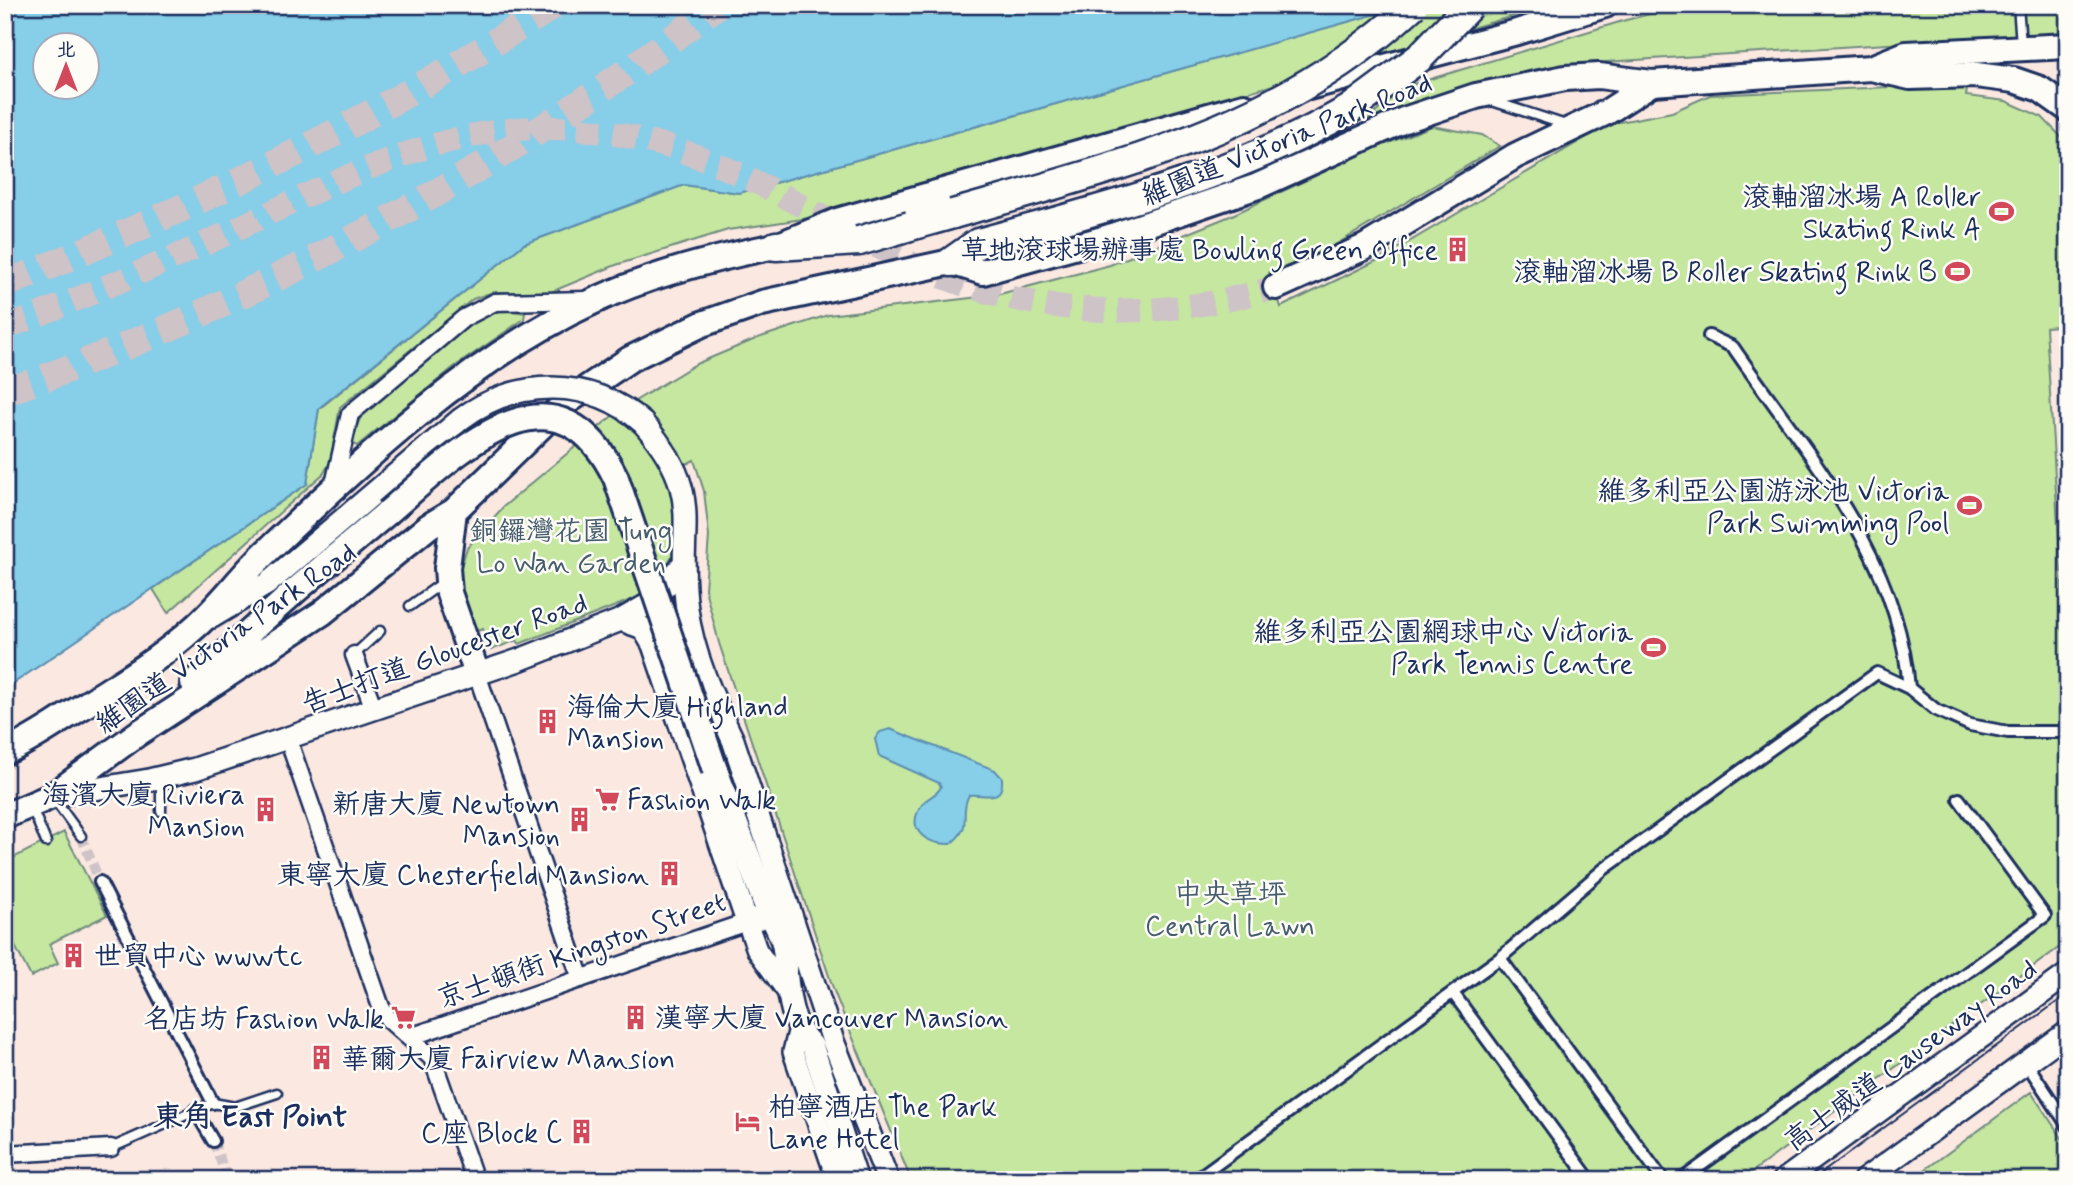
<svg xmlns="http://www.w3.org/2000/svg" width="2073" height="1185" font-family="Mynerve,'LXGW WenKai TC',sans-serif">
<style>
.green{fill:#c5e7a0;stroke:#708b7f;stroke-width:2}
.water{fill:#87cee8;stroke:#5c8eb1;stroke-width:2;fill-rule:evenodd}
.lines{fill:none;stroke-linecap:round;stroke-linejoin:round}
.pedestrian-tunnel{stroke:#cec3c7;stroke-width:10;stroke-dasharray:10 5;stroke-linecap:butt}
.trunk-tunnel{stroke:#cec3c7;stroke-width:24;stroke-dasharray:24 12;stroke-linecap:butt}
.motorway-tunnel{stroke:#cec3c7;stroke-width:28;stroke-dasharray:28 14;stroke-linecap:butt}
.service-casing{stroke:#1b2f5e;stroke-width:13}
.pedestrian-casing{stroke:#1b2f5e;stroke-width:16}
.minor-casing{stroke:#1b2f5e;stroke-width:21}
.tertiary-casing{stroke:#1b2f5e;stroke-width:24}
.secondary-casing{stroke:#1b2f5e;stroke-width:26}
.primary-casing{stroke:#1b2f5e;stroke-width:30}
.trunk-casing{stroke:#1b2f5e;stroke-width:30}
.motorway-casing{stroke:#1b2f5e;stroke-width:33}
.service{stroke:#fdfcf7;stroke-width:8}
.pedestrian{stroke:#fdfcf7;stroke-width:10}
.minor{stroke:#fdfcf7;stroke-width:16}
.tertiary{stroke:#fdfcf7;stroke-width:19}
.secondary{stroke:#fdfcf7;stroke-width:21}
.primary{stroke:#fdfcf7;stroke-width:24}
.trunk{stroke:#fdfcf7;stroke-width:24}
.motorway{stroke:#fdfcf7;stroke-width:28}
.tram{stroke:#1b2f5e;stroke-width:2}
.secondary-bridge-casing{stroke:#1b2f5e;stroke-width:26;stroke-linecap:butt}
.trunk-bridge-casing{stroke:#1b2f5e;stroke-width:30;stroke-linecap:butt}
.motorway-bridge-casing{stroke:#1b2f5e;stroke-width:33;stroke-linecap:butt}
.secondary-bridge{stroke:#fdfcf7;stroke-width:21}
.trunk-bridge{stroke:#fdfcf7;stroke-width:24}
.motorway-bridge{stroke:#fdfcf7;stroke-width:28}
.labels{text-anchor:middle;stroke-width:5;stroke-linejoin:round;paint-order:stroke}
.street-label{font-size:28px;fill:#1b2f5e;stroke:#fdfcf7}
.poi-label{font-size:28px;fill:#1b2f5e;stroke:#fdfcf7;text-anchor:end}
.park-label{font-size:28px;fill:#465d6e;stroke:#fdfcf7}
.neighbourhood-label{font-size:30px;font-weight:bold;fill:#1b2f5e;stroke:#fdfcf7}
</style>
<rect width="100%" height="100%" fill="#fbe8e1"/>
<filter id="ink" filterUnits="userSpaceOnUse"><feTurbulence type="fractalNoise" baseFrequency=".0143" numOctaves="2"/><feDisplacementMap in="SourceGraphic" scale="14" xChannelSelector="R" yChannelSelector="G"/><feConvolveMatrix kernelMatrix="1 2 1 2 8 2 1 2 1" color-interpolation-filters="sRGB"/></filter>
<g filter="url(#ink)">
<path class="green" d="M1408,5H1552L809,218L728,230L616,265L551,292H493L473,299L340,407L330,462L324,473L168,613L153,589L307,484L319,409L524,244L684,185L739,193Z
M1685,5H2065L2068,11V58L1971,62L1966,96L2006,101L2042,117L2068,144V325L2046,327L2068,691V941L1741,1180H911L835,994L719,643L705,589L709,536L704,491L694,460L667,474C680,525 686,565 636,598L519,644L517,640L491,650L483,629L477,631L462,593L460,569L467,548L503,507L617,412L696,364L758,338L828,315L996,295L1110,265L1230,216L1373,149L1432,126L1482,135L1500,146L1315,257L1269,272L1281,307L1378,260L1609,124L1672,112L1710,95L1936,85L1934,41L1574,64L1362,125L1404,87L1626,20Z
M508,310L525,313L524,319L454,367L357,446L350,442L362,414L471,324L493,312Z
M64,832L107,915L49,944L58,963L31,977L5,927V862Z
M2031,1092L2068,1147V1180H1911Z"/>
<path class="water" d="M5,5H1408L739,193L684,185L524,244L319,408L307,484L5,689ZM46,46H88V88H46Z
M890,729L995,770L1002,778C1004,804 984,793 969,795C958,814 975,826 950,844C923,844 904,827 924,802C930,796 937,795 941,787L939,783L879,756L875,739L880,732Z"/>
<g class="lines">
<path class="pedestrian-tunnel" d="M81,836L100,882
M213,1141L228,1180"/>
<path class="trunk-tunnel" d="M5,328C77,300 147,270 217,238C325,188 433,125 556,128C696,132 786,202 906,261C1022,317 1153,325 1276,287"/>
<path class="motorway-tunnel" d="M5,284C196,207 381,117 554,5
M5,392C252,306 511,165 717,5"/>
<defs>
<path id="service" d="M2018,5L2021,44
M1492,101L1566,125
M410,606L445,581
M354,655L380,631
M161,779V811
M54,799L81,836
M32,808L46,842
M111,1148L213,1103L235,1107L277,1093"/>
<path id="pedestrian" d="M1709,336L1733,347C1806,454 1898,552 1909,688
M100,882L213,1103
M1500,958L1663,1180
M1453,993L1590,1180
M2025,1061L2068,1126
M195,1110L213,1141
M1195,1180L1500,958L1604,869L1877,673L1909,688L1936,710L1970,725L2008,732H2068
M1681,1180L2045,916L1959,799"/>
<path id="minor" d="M333,489L350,414L464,318L495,302L587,300
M354,655L374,709
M477,674L581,979
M288,739L381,1007L388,1019L432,1058L475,1180
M410,1037L747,922
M5,1154L111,1148"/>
<path id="tertiary" d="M747,922L757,950L788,993
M798,1032L793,1052L837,1180"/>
<path id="secondary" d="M643,423C708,497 675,526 687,609C693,655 713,698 733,740L833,1041L888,1180
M212,617L267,584L461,419
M621,620L643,628L653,645L747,922L770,915C774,924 781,935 783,946C789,980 785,1019 812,1045L857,1180
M52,796L149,780L195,769L519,660L621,620L654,601L683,564
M1784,1180L2068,974
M1864,1180L2068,1032"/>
<path id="primary" d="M1871,68L1906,54L2068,46
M1309,87L1517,32L1605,5
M786,242L837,221L1244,106
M951,262L983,272L1106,238L1258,186L1404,120L1476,96L1565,78L1599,76L1652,83L1871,68L1910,77L1976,75L2014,80L2040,89L2068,109"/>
<path id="trunk" d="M1276,287L1365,247L1515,156L1607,112L1652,83
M454,511L447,568L449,593L477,674
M193,683L295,591L387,513
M5,752C28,742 48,728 69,715C112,688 158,661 195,627C220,605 240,577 264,554C363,460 468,359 594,301C651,274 715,258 776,246
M715,770L770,915
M5,816L52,796L137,734L322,613L429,526L454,511L565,403L630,359L702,324L762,303L951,262"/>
<path id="motorway" d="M910,226L953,214
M776,246L859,241
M951,262L978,243C1106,208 1234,176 1350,109"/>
</defs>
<use href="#service" class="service-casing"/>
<use href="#pedestrian" class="pedestrian-casing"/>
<use href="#minor" class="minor-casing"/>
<use href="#tertiary" class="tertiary-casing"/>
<use href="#secondary" class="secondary-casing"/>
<use href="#primary" class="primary-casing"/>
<use href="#trunk" class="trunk-casing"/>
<use href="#motorway" class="motorway-casing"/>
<use href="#service" class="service"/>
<use href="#pedestrian" class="pedestrian"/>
<use href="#minor" class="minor"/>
<use href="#tertiary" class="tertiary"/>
<use href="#secondary" class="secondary"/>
<use href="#primary" class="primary"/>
<use href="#trunk" class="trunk"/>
<use href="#motorway" class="motorway"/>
<path class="tram" d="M1812,1180L2068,994"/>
<defs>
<path id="secondary-bridge" d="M461,419C515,378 591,376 643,423"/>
<path id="trunk-bridge" d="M387,513C453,457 554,349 616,478L715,770"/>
<path id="motorway-bridge" d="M1350,109L1419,58L1470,5
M953,214C1122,165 1281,128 1413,5
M859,241L910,226"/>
</defs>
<use href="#secondary-bridge" class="secondary-bridge-casing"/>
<use href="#trunk-bridge" class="trunk-bridge-casing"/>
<use href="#motorway-bridge" class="motorway-bridge-casing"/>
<use href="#secondary-bridge" class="secondary-bridge"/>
<use href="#trunk-bridge" class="trunk-bridge"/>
<use href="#motorway-bridge" class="motorway-bridge"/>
</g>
</g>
<defs>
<symbol id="stadium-bare" viewBox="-9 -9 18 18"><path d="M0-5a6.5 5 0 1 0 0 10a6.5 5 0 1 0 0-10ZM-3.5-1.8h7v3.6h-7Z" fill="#d1495b" stroke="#fdfcf7" stroke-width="2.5" paint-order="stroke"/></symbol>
<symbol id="building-bare" viewBox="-9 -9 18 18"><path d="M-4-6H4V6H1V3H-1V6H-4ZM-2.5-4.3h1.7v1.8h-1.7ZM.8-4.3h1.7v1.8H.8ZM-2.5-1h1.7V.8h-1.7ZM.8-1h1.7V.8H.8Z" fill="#d1495b" stroke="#fdfcf7" stroke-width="2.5" paint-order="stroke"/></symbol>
<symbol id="supermarket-bare" viewBox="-9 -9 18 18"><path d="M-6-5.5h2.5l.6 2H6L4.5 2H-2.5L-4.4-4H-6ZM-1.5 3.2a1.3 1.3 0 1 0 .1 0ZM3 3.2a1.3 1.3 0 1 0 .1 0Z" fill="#d1495b" stroke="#fdfcf7" stroke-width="2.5" paint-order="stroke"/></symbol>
<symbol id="hotel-bare" viewBox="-9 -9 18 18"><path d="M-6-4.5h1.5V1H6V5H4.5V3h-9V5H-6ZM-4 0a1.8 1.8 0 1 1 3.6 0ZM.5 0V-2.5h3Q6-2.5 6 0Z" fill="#d1495b" stroke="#fdfcf7" stroke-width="2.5" paint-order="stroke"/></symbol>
</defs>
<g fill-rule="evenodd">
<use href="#stadium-bare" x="1984" y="194" width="35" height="35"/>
<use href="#building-bare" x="1440" y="232" width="35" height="35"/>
<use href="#stadium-bare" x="1940" y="254" width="35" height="35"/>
<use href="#stadium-bare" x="1952" y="488" width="35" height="35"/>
<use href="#stadium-bare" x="1636" y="630" width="35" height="35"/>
<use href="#building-bare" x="530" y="704" width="35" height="35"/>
<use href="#supermarket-bare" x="590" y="782" width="35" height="35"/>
<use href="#building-bare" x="248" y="792" width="35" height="35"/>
<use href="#building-bare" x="562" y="802" width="35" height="35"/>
<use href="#building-bare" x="652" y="856" width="35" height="35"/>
<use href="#building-bare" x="56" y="938" width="35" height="35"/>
<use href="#building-bare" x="618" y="1000" width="35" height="35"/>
<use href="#supermarket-bare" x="386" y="1000" width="35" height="35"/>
<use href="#building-bare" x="304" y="1040" width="35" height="35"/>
<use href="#hotel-bare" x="730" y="1104" width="35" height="35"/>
<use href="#building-bare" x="564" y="1114" width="35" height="35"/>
</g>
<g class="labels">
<g class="street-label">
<text transform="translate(1286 138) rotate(-22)" y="10">維園道 Victoria Park Road</text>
<text transform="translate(225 637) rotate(-35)" y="10">維園道 Victoria Park Road</text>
<text transform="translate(444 652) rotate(-20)" y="10">告士打道 Gloucester Road</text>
<text transform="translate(581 949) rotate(-19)" y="10">京士頓街 Kingston Street</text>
<text transform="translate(1910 1054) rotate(-36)" y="10">高士威道 Causeway Road</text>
</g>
<g class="poi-label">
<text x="1981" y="206">滾軸溜冰場 A Roller<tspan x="1981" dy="32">Skating Rink A</tspan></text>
<text x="1438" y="259">草地滾球場辦事處 Bowling Green Office</text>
<text x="1937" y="281">滾軸溜冰場 B Roller Skating Rink B</text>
<text x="1949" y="500">維多利亞公園游泳池 Victoria<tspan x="1949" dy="32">Park Swimming Pool</tspan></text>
<text x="1633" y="641">維多利亞公園網球中心 Victoria<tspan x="1633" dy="32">Park Tennis Centre</tspan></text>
<text x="567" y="716" text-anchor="start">海倫大廈 Highland<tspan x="567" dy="32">Mansion</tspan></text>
<text x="245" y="804">海濱大廈 Riviera<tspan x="245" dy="32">Mansion</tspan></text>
<text x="627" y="809" text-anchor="start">Fashion Walk</text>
<text x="560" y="813">新唐大廈 Newtown<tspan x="560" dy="32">Mansion</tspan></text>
<text x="649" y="884">東寧大廈 Chesterfield Mansion</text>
<text x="94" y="965" text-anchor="start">世貿中心 wwwtc</text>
<text x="655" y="1027" text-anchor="start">漢寧大廈 Vancouver Mansion</text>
<text x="384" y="1028">名店坊 Fashion Walk</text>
<text x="341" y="1068" text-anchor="start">華爾大廈 Fairview Mansion</text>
<text x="768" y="1116" text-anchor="start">柏寧酒店 The Park<tspan x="768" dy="32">Lane Hotel</tspan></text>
<text x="562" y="1142">C座 Block C</text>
</g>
<g class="park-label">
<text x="571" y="540">銅鑼灣花園 Tung<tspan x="571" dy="32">Lo Wan Garden</tspan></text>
<text x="1230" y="903">中央草坪<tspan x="1230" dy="32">Central Lawn</tspan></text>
</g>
<g class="neighbourhood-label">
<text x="250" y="1126">東角 East Point</text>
</g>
</g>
<rect width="2073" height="1185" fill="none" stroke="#fdfcf7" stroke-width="28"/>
<rect x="14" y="14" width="2045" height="1157" fill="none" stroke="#1b2f5e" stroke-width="2.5" filter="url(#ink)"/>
<g transform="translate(66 66)"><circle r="33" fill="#fdfcf7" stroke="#a3aaba" stroke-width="2"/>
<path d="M0-5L12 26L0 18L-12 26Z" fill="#d1495b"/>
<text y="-10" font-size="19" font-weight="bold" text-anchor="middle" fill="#1b2f5e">北</text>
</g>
</svg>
